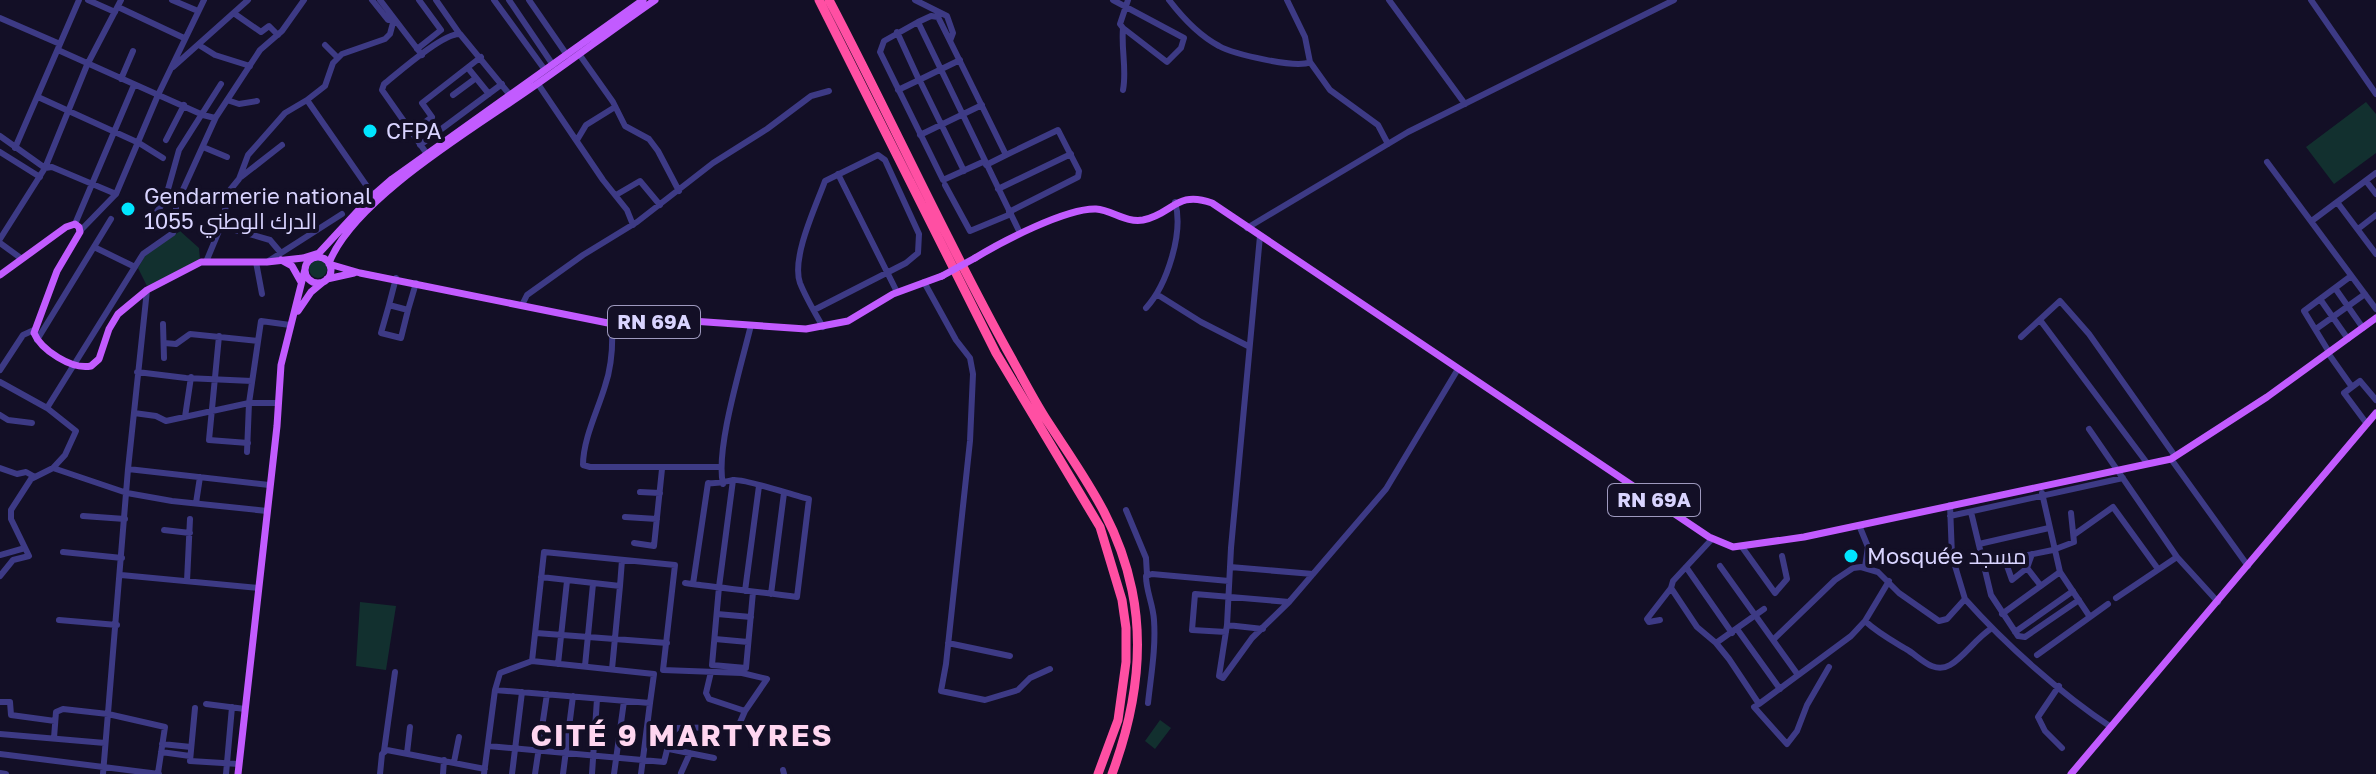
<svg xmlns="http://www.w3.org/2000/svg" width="2376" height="774" font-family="'Golos Text',Cairo,sans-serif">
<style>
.green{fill:#12302f}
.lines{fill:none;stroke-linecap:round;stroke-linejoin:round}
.minor{stroke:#3d3a85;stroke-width:6}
.major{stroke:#c25bff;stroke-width:7}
.highway{stroke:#ff4fa3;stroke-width:9}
.major-bridge{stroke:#c25bff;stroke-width:7}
.poi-dot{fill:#00e5ff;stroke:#130f26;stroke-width:3}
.labels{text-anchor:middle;stroke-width:8;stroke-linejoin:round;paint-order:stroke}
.shield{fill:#130f26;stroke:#9e99be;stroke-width:2}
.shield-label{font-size:20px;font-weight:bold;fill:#d9d4ff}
.poi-label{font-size:22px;fill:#d9d4ff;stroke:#130f26;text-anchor:start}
.district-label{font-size:30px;font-weight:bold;letter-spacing:2px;fill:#ffd6f0;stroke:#130f26}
</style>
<rect width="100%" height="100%" fill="#130f26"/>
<path class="green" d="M2366,102L2376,114V153L2334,184L2306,147Z
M180,231L199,248L200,260L147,286L138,268L146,254Z
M309 269a9 9 0 1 1 18 0a9 9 0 1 1-18 0Z
M360,602L396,606L386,670L356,666Z
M1160,720L1171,728L1155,749L1145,741Z"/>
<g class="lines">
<path class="minor" d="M88,0L115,12
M172,0L198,11
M380,0L422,55
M436,0L459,33
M494,0L545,70
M509,0L553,65
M529,0L567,55
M915,0L947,16L953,33L950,41L1006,155L986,165
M1113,0L1184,38L1181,48L1167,62L1123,28C1121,50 1127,69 1123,90
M1169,0C1182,17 1200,36 1219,46C1233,54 1297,69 1310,62
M1287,0L1305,37L1310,62L1330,90L1378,125L1388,144
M1389,0L1465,104
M2311,0L2376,94
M118,7L184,38
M235,14L261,32L269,26L278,35
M0,18L60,44
M918,22L884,41L880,52L943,180L985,161
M1123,28L1120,24L1128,0
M897,32L919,80L960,60
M950,41L938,17L931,16L918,22L1020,233
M199,45L215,55L250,66
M325,45L338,58
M417,49L441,30L419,0
M58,50L203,115L215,118
M579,54L613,102L625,126L649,139L658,151L679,191
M173,67L248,0
M468,68L489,94
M121,79L133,51
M921,83L964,171
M538,84L603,180L627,210L633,225
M898,90L919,80
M453,95L476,78
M38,97L139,143L163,158
M227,100L239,104L257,101
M307,100L325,86L333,63L342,54L385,39L390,34L394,19L388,20L372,0
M420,126L432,117L422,103L481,57
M920,135L982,105
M0,136L45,168L52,167L116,194
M166,140L184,105
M577,140L586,125L615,107
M420,145L502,84
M203,147L227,157
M15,148L79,0
M0,152L40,177
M427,154L382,90L384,84C399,72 443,33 460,34L510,95
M1006,155L1058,130L1079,171L1078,177L1009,212
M2267,162L2376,309
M838,174L897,292
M241,177L282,145
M2366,181L2376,194
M945,185L970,231L1011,214
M998,189L1071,154
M616,195L640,181L660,205
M2337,202L2376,254
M156,213L165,200L179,150L221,84
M2313,220L2376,173
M75,224L134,85
M221,226L270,240L281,253
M1247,228L1408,132L1674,0
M2358,229L2376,215
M81,230L116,194L158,95L204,0
M1260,236L1231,548L1227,625L1219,676L1223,678L1252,638L1289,602L1386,489L1458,369
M0,239L45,168L87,65L121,0
M0,243L22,259
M94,247L135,267
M206,262L221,226L230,190L239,179L248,155L285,113L307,100L373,195
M256,262L262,294
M267,262L342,214
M396,278L389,305L408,310L416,283
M924,282L956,340L970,358L973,374L970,441L946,664L941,691L985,700L1018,690L1030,678L1050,669
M2335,288L2363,328
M1158,295L1201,322L1248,346
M2320,299L2348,339
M389,305L381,333L401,338L408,310
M522,305L527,295L583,255L637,222L713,163L767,129L811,96L829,91
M1146,308C1167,285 1184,232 1175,202
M814,310L906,263L918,253L919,234L885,160L878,155L825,181C816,206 791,258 800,283C806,298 815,313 823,327
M2040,320L2147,463
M612,323C613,344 612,366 605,386C598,410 583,439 583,465L590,467H721
M163,324L164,358
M2316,329L2365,294
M219,336L209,440L248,443
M2021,337L2060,301L2089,334L2175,456
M37,340L111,219
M164,343L176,344L190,334L258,341
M2329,352L2304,311L2351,276
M2328,353L2352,387
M0,370L23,335L34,330
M137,372L186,378L252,381
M0,382L47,408L76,431L65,455L53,468L31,479L11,510V519L29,556L13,560L0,576
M47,408L143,254L173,233L176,225V205L216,117L260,50L282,31L304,0
M134,413L156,416L166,421L249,403H277
M0,415L8,420L32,423
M185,417L191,377
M2367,424L2344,393L2360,381L2376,400
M2089,429L2177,557L2218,602
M247,452L249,403L261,321L290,325
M2171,459L2248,566
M0,468L17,474L26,472L35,477
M53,468L127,493L172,501L267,511
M128,469L269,485
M733,480L719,587L712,665L746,668L753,592
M723,484C715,449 742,363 751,325
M640,492L660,493
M2042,493L2060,572L2090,617L2108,604
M196,503L200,477
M1126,510L1146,558L1147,575
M1971,512L1991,595L2018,636L2025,637L2079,600
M83,516L125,519
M1950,516L2123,478
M625,517L657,519
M1859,525L1868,547L1865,567
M164,530L190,533
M2075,534L2113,507L2158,569
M634,543L654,546L662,469
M1979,544L2049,528
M1742,547L1775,593L1787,579L1782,556
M63,552L122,558
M0,555L25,548
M2018,557L2053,550L2074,542L2071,513
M2006,563L2012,580L2027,568L2032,554
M1720,566L1798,675
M1230,567L1313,574
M1686,567L1732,633
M2027,568L2041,586
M121,575L258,588
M541,577L620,586L622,560
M187,581L190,519
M685,583C722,588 760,592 797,597L809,499C795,496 743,478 733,480C724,482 718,484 708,483L693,584
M1671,588L1697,627L1716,643L1729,659L1759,704L1851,636L1865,621L1889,581
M745,591L759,486
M771,594L784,493
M2116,598L2177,557
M1965,599C2005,644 2061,694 2111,727
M717,614L751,617
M2002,614L2060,572
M59,620L117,625
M1660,620L1649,622L1647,619L1671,588L1673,581L1712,539
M1865,621C1878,633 1891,640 1906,649C1919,656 1933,675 1950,665C1964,657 1976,638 1992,628
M1227,625L1263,629
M1737,629L1780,689
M1226,632L1192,630L1195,594L1289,602
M2015,632L2073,591
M536,633L667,643
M715,639L748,642
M1774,639L1835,580L1853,568L1861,567L1878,572L1899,593L1939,621L1947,619L1965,599L1952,556L1950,505
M948,643L1010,656
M1716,643L1764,609
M2037,655L2090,617
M558,664L567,581
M585,666L593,584
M612,669L620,586
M711,672L706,693L709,699L745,711
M2059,686L2038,717L2045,731L2062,748
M495,690L500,673L532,661L654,674L650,703
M0,702H10L11,715L55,721
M1148,703C1151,675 1156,648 1154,620C1153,604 1146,591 1146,576L1152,574L1229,581
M206,704L245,709
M1759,704L1754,707L1787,744L1797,731L1807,705L1829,667
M195,708L190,761L239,764
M0,734L105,743
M54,738L56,712L63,709L108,714L165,727L158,773
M162,744L191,747
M488,746L664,762L671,734L677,728L738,727L745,711L767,679L742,673L663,670L675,565L544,552L532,661
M669,749L714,758
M384,751L395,672
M161,752L190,756
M407,753L410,727
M0,754L159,774
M454,762L459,737
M783,770L784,774
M0,773L6,774
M681,773L690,753
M103,774L128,469L147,290
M226,774L232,707
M380,774L382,754L387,750L485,769
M443,774L444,760
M484,774L495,690L650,703L641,774
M512,774L522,692
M535,774L547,694
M563,774L573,696
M592,774L597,699
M614,774L624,701"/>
<path class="major" d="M305 270a13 13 0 1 1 26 0a13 13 0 1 1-26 0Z
M975,258C1001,242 1066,208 1096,209C1112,210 1126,223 1143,220C1173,214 1176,190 1212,203L1709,537L1733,547L1804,537L2171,459L2267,397L2376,318
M281,260L292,266L301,282
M329,263C354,199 473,129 530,89C572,60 613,29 655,0
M329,264L360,273L608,323L692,321L806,329L848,321L893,294L942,276
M0,275L66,227L75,224L79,227L80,232L57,271L34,333C41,350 72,370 91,366L99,359L109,329L118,314L147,290L201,262H267L303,258L319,253L368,200L392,179L643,0
M327,279L354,273
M298,311L311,292L323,282
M238,774L277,426L281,365L305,269
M2071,774L2376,413"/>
<path class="highway" d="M819,0L996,353L1100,527L1122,600L1126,628V662L1118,720L1098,774
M829,0C890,116 944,236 1007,350C1020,373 1032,397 1046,419C1083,476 1118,521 1132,590C1145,653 1134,715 1112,774"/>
<path class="major-bridge" d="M942,276L975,258"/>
</g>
<g class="poi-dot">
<circle cx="370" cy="131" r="8"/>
<circle cx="128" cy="209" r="8"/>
<circle cx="1851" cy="556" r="8"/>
</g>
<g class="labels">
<g class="shield">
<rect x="608" y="306" width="92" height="32" rx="6"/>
<rect x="1608" y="484" width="92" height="32" rx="6"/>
</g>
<g class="shield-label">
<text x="654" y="329">RN 69A</text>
<text x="1654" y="507">RN 69A</text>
</g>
<g class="poi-label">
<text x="386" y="139">CFPA</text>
<text x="144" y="204">Gendarmerie national<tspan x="144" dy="25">1055 الدرك الوطني</tspan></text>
<text x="1867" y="564">Mosquée مسجد</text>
</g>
<g class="district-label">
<text x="682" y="746">CITÉ 9 MARTYRES</text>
</g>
</g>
</svg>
